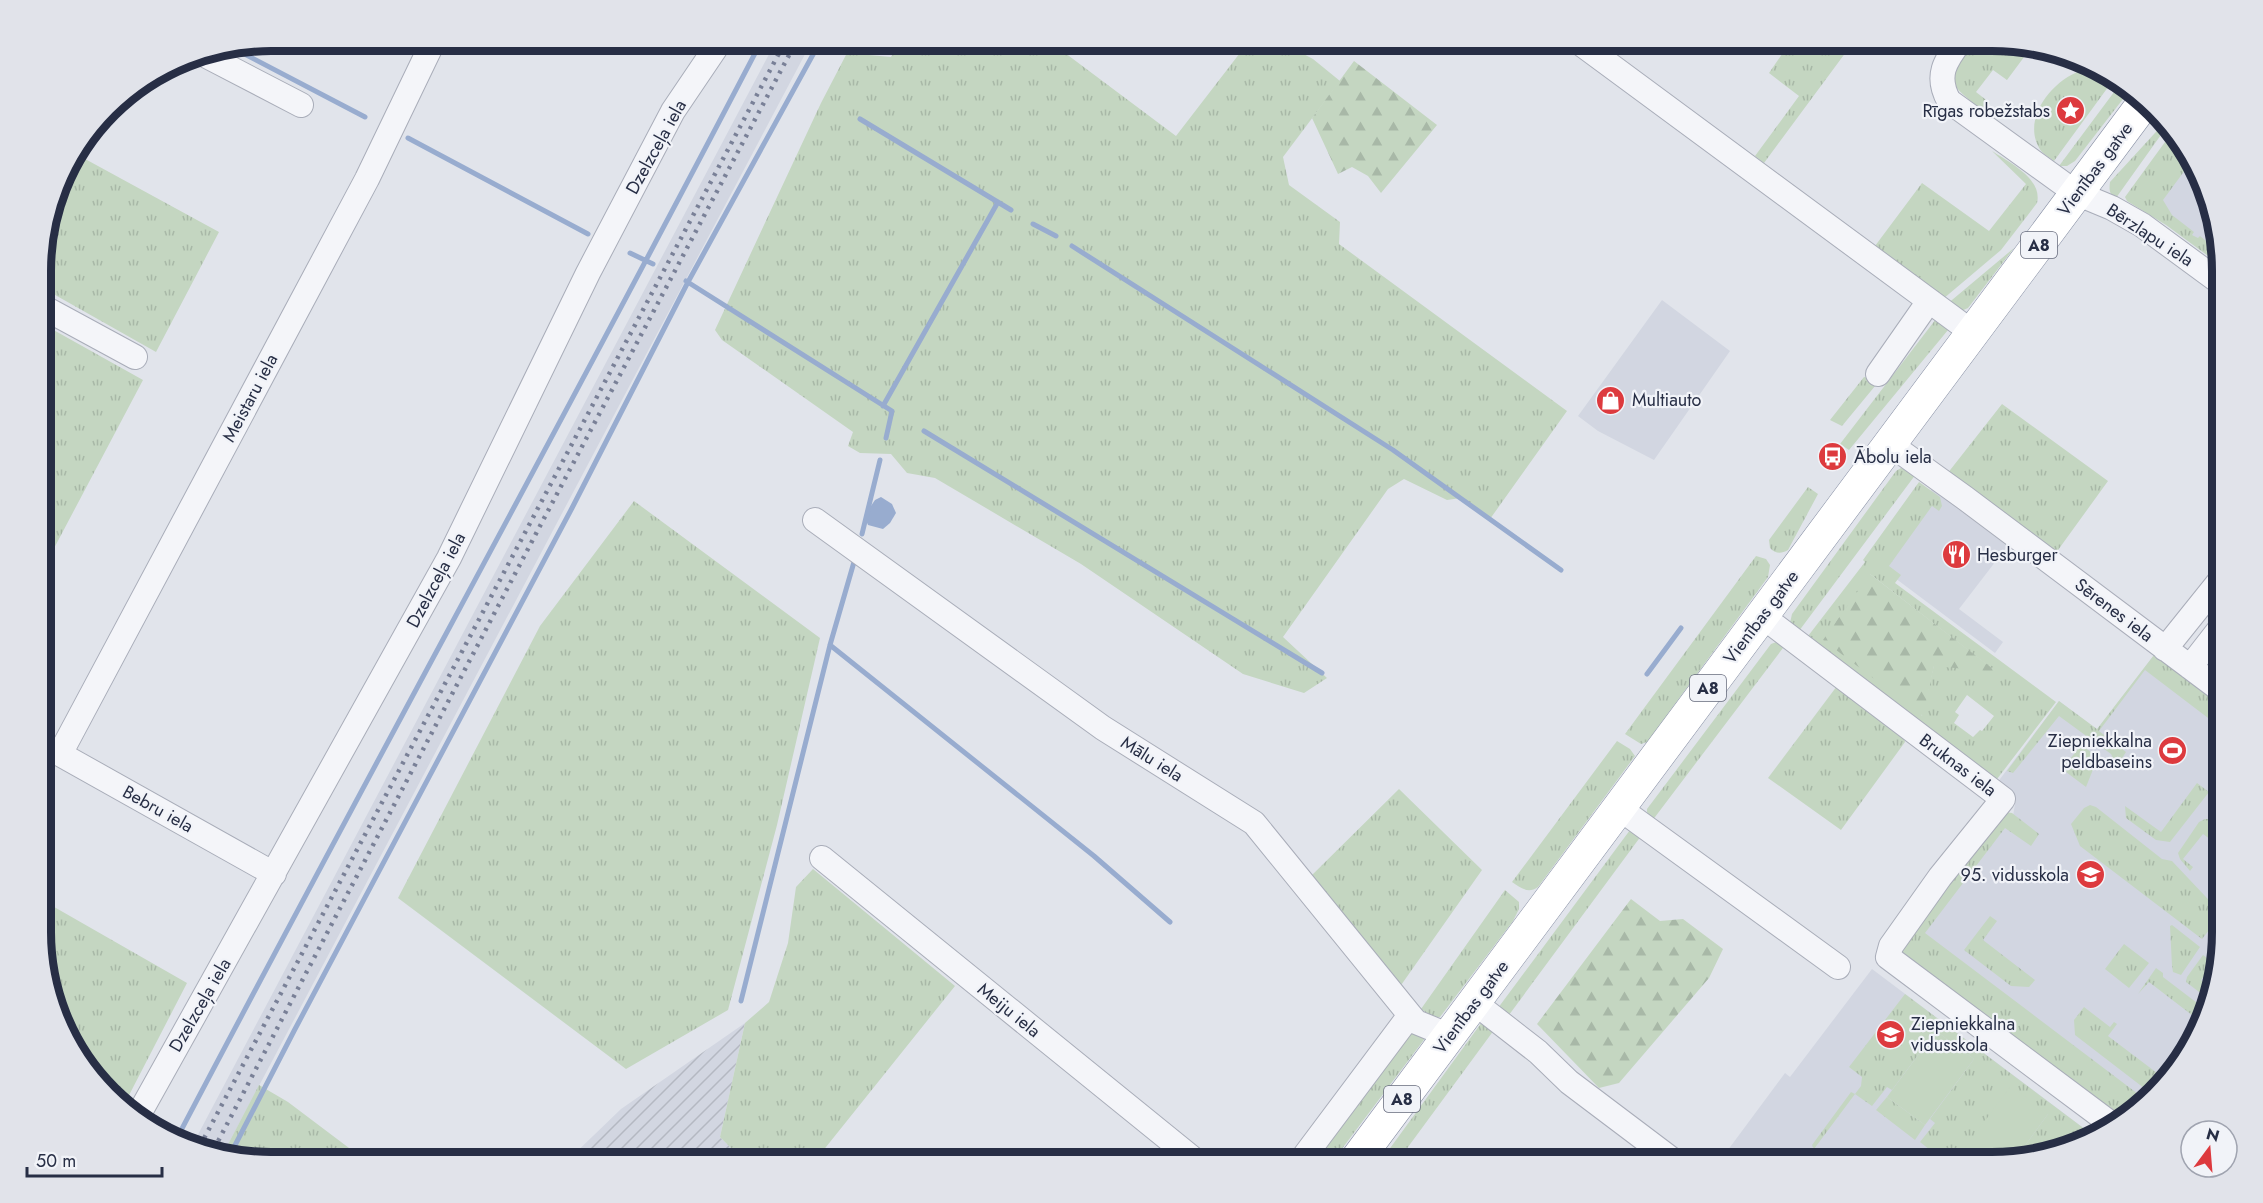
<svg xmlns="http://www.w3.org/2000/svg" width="2263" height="1203" font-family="Jost,sans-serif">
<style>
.built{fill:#d2d6e1}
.industrial{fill:url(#industrial-furrows)}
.grass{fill:url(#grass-tufts);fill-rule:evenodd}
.forest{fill:url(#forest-firs)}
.pitch{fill:#c4d6c1}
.water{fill:#98accf}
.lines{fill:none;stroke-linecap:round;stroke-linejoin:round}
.stream{stroke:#98accf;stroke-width:5}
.minor-casing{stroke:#a9adb9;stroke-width:26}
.highway-casing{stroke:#878fa4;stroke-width:34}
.minor{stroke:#f4f5f9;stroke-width:24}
.highway{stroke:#fff;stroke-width:33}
.rail{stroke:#798097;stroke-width:4.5;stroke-dasharray:3 6;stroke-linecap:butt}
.labels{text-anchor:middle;stroke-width:4.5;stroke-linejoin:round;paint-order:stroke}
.shield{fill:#f1f3f8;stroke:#64697b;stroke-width:1.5}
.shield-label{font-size:16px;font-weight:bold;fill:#272e45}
.poi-label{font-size:18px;fill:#272e45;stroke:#f1f3f8;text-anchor:start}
.street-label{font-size:18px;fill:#272e45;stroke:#f1f3f8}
.rim{fill:none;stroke:#272e45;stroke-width:8}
</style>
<defs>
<pattern id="industrial-furrows" width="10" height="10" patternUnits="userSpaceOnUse" patternTransform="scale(1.5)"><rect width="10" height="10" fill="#d2d6e1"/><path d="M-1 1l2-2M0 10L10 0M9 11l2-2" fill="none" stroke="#b4b8c2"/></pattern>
<pattern id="grass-tufts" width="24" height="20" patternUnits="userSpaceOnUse" patternTransform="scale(1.5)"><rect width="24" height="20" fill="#c4d6c1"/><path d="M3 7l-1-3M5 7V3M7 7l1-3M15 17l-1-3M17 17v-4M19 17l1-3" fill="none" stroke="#a8b8a7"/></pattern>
<pattern id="forest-firs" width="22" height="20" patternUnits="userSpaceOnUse" patternTransform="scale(1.5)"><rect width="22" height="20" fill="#c4d6c1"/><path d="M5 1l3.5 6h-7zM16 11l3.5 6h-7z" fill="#a8b8a7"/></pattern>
</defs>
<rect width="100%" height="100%" fill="#e1e4eb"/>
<path class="built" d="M776,41H812L224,1152L193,1144Z
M2187,152L2221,241V264L2146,208Z
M1662,300L1730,351L1654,460L1598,431L1578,416Z
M1933,488L2009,544L1959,609L2003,642L1995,653L1875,563Z
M2154,655L2222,704V932L2199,1034L2165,1084L2121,1123L1906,948L2013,816L2016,798L1997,783L2059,701L2097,730Z
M1872,969L2094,1136L2066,1150L2007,1162H1719L1785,1073L1790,1077Z"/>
<path class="industrial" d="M745,1023L720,1137L745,1162H566L621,1109Z"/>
<path class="grass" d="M900,41H1049L1176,136L1243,49L1279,41L1313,59L1340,81L1283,157L1289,185L1340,222L1339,244L1567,411L1490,519L1461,498L1447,500L1404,479L1388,489L1283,637L1327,678L1304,693L1243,674L1081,564L935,478L907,473L891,454L860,453L848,446L853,432L722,340L715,330L821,103L847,53L891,57Z
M1791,41H1839L1849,48L1764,163L1755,156L1799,96L1769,73Z
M1974,41H1992L2030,49L2007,80L1993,70L1976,92L1990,103L1983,111C1945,80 1942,80 1974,41Z
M2080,71L2102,72L2114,79L2054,161C2050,158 2045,155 2042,152C2019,122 2051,81 2080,71Z
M2120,84L2124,87L2125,94L2123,99L2075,161L2067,166H2059Z
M2165,122L2168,125L2116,198C2109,194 2109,190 2110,182Z
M2173,131L2183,143L2191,162L2163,200L2172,215L2194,232L2192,235L2198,238L2200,236L2217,250L2219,254L2215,261L2166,225L2127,201L2125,197Z
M1992,151C2009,162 2043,179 2037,203L2001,250L1943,299L1875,246L1922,183L1989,231L2026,184Z
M76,154L219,232L156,352L41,287V256L64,169Z
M2014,248L1968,308L1961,311L1946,305Z
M1936,319L1947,326L1948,330L1849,450L1840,444Z
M41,323L143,380L42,571Z
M1864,377L1880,380L1842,426L1830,420Z
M2002,404L2108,481L2053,557L1947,474Z
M1901,468L1916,474L1796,635L1790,623L1792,614L1896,471Z
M1919,482L1940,497L1942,506L1939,511L1932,506L1889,566L1901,575L1895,583L2056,702L1994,783L1805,640L1865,562L1863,560ZM1870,574L1995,671L1934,665L1922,716ZM1967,695L1994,716L1982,731L1980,730L1973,737L1954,723L1959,715L1955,712Z
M1808,487L1818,494L1788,550C1781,554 1776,554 1770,548L1769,540Z
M634,501L820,638L777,825L728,1010L626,1069L398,898L540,626Z
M1756,556L1766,559L1770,565L1768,577L1647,742L1641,744L1625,734Z
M1779,641L1786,644L1652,821L1647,812V809L1771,644Z
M2154,655L2222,704V737L2208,729L2212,721L2145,670L2099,731L2126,752L2117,766L2111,754L2059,716L2013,773L2007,771L2059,701L2097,729Z
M1837,686L1903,736L1905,742L1841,830L1768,778Z
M1617,741L1630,749L1635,756L1538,887C1528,894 1521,888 1512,882Z
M2081,745L2098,757L2086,787L2062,769Z
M2197,783L2209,792L2170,842L2156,840L2126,818L2125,806L2161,832Z
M1399,789L1482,870L1399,988L1308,879Z
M2090,805L2096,807L2162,859L2172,861L2222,914L2202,939L2080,846L2071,824L2084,808Z
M2004,812L2012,813L2039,834L2031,846L2005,828L1925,933L2146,1100L2120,1124L1898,951Z
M2205,819H2211L2222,828V832L2214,842L2203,834L2183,859L2193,867L2190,871L2180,859L2178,853L2199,822Z
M1630,830L1644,832L1506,1019L1498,1008Z
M813,869L955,986L814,1162H745L720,1137L745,1023L769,1002L788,943L796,887Z
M1505,890L1519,902V909L1513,921L1440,1017H1433L1421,1009Z
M42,900L187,983L125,1103L88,1072L58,1020L43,962Z
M1990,916L1997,921L1983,940L2035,980L2029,987L2011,986L1964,950Z
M2172,925L2200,947L2181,975L2173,972L2172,966L2170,926Z
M2124,944L2149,963L2129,988L2105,969Z
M2203,955L2214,963L2201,980L2210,987L2207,998L2186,982L2187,977Z
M2156,968L2163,973V977L2205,1009L2201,1022L2149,982L2138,994Z
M1905,994L2094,1136L2066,1150L2014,1161L2048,1114L1961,1153L1965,1155L1960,1162H1945L1920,1142L1935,1123L1930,1119L1974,1059L1936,1031L1892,1090L1887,1087L1872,1106L1855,1094L1814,1149L1812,1145L1851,1092L1855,1094L1861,1086L1862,1077L1849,1067Z
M2084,1007L2110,1027L2114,1022L2117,1024L2108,1036L2161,1076L2176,1057L2181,1061L2165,1084L2153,1095L2075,1035L2074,1020Z
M1482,1022L1497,1026L1397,1162H1380Z
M1415,1032L1429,1033L1332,1162H1309L1406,1034Z
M259,1085L288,1102L353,1151L346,1162H271L224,1152Z
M1887,1097L1925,1125L1915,1140L1876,1110Z"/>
<path class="forest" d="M1354,61L1437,125L1381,193L1368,176L1352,167L1338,174L1312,118Z
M1870,574L1997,672L1934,666L1923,716L1823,640Z
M1631,899L1660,921L1683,919L1723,949L1709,978L1619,1083L1599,1088L1537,1024Z"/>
<path class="pitch" d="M1936,1031L1974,1059L1925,1125L1887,1097Z
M2011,1086L2048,1114L2014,1161L1974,1162L1961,1153Z"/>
<path class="water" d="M881,497L892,504L896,513L890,523L883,529L868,525L864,516L875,500Z"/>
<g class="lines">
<path class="stream" d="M233,48L365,117
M860,119L1011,210
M408,138L588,234
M1033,224L1056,236
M1072,246L1393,450L1561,570
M630,253L653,264
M686,281L892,411L886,438
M883,406L998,202
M924,431L1322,673
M862,534L880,460
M830,645L1094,856L1170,922
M1647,674L1681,628
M741,1001L830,645L854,562
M176,1140C369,772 570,409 762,40
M231,1153L294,1031L572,508L688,282L821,40"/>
<defs>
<path id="minor" d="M1576,40L1973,333
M1961,40C1945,61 1935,76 1949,101L2076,193L2112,208L2142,225L2221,283
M203,54L301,105
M41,306L135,357
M1878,374L1929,301
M1890,444L1965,498L2222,691
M815,520L1103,728L1254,823L1410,1015L1416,1022L1450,1036
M1762,616L2003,799L1940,877L1891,946L1888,957L2114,1126
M2165,649L2222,578
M2190,667L2222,626
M42,744L274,874
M60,754L367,179L434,40
M1619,808L1838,967
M822,858L1197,1162
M1475,1003L1538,1052L1569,1082L1675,1162
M139,1114L449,558L588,273L673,111L721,40
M1300,1162L1410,1015"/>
<path id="highway" d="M1355,1162L2146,100"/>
</defs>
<use href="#minor" class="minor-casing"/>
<use href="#highway" class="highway-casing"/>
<use href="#minor" class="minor"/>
<use href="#highway" class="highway"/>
<path class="rail" d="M200,1146L786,40
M214,1149L540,526L797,40"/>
</g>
<defs>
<symbol id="sight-disc" viewBox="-11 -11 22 22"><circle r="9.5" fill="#dd3a3e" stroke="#f1f3f8"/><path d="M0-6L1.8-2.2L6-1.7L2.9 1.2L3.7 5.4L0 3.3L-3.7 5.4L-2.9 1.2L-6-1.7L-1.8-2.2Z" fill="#fff"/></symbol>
<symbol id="shop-disc" viewBox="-11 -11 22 22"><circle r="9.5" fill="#dd3a3e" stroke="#f1f3f8"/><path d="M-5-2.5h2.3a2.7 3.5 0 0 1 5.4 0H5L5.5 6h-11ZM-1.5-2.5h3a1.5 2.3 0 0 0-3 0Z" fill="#fff"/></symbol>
<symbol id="bus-disc" viewBox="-11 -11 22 22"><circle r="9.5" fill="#dd3a3e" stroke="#f1f3f8"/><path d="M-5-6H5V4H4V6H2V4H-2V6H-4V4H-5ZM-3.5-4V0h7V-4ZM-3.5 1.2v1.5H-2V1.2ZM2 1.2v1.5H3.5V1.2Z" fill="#fff"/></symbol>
<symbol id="restaurant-disc" viewBox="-11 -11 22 22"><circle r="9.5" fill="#dd3a3e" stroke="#f1f3f8"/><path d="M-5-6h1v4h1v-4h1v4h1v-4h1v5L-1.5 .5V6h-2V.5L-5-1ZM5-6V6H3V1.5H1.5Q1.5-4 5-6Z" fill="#fff"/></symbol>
<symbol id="stadium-disc" viewBox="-11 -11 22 22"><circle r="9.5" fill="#dd3a3e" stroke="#f1f3f8"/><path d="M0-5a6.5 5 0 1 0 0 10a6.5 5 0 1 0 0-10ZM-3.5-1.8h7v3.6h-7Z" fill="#fff"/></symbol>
<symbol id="school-disc" viewBox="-11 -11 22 22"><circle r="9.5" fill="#dd3a3e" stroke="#f1f3f8"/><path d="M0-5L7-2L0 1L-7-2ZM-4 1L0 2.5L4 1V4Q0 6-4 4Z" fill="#fff"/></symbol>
</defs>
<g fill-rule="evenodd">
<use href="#sight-disc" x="2054" y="94" width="33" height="33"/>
<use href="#shop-disc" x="1594" y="384" width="33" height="33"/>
<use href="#bus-disc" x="1816" y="440" width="33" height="33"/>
<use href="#restaurant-disc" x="1940" y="538" width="33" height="33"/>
<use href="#stadium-disc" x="2156" y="734" width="33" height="33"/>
<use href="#school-disc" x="2074" y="858" width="33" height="33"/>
<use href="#school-disc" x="1874" y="1018" width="33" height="33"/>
</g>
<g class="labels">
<g class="shield">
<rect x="2021" y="232" width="36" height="26" rx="4.5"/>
<rect x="1690" y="675" width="36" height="26" rx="4.5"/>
<rect x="1384" y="1086" width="36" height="26" rx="4.5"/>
</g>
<g class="shield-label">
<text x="2039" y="251">A8</text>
<text x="1708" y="694">A8</text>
<text x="1402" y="1105">A8</text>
</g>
<g class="poi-label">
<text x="2050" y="117" text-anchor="end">Rīgas robežstabs</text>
<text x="1632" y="406">Multiauto</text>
<text x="1854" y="463">Ābolu iela</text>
<text x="1977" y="561">Hesburger</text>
<text x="2152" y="747" text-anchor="end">Ziepniekkalna<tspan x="2152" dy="21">peldbaseins</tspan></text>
<text x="2069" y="881" text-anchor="end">95. vidusskola</text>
<text x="1911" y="1030">Ziepniekkalna<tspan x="1911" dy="21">vidusskola</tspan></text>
</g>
<g class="street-label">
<text transform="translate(656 147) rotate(-61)" y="6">Dzelzceļa iela</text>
<text transform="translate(2095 169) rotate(-53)" y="6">Vienības gatve</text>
<text transform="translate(2150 235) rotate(33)" y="6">Bērzlapu iela</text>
<text transform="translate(250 398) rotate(-62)" y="6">Meistaru iela</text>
<text transform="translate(436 580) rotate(-62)" y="6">Dzelzceļa iela</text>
<text transform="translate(2114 610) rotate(37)" y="6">Sērenes iela</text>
<text transform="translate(1761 617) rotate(-53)" y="6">Vienības gatve</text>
<text transform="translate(1152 759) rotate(32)" y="6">Mālu iela</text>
<text transform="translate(1958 765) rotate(37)" y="6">Bruknas iela</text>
<text transform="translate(158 809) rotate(29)" y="6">Bebru iela</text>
<text transform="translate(200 1005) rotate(-60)" y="6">Dzelzceļa iela</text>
<text transform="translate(1471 1007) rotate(-53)" y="6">Vienības gatve</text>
<text transform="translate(1009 1010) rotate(39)" y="6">Meiju iela</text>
</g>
</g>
<path d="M0 0H2263V1203H0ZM271 51H1992A220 220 0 0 1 2212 271V932A220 220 0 0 1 1992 1152H271A220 220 0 0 1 51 932V271A220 220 0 0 1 271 51Z" fill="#e1e3ea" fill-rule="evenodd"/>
<path class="rim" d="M271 51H1992A220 220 0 0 1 2212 271V932A220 220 0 0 1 1992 1152H271A220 220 0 0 1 51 932V271A220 220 0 0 1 271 51Z"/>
<g transform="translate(2209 1149) rotate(16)"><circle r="28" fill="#f1f3f8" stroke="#a0a4b0" stroke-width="1.5"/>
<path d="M0-4.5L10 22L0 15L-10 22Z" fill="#dd3a3e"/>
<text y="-9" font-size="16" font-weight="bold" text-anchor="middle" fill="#272e45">N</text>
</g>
<path d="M27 1167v9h135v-9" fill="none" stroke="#272e45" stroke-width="3"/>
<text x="36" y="1167" font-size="18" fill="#272e45" stroke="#f1f3f8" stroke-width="4.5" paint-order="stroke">50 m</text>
</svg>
